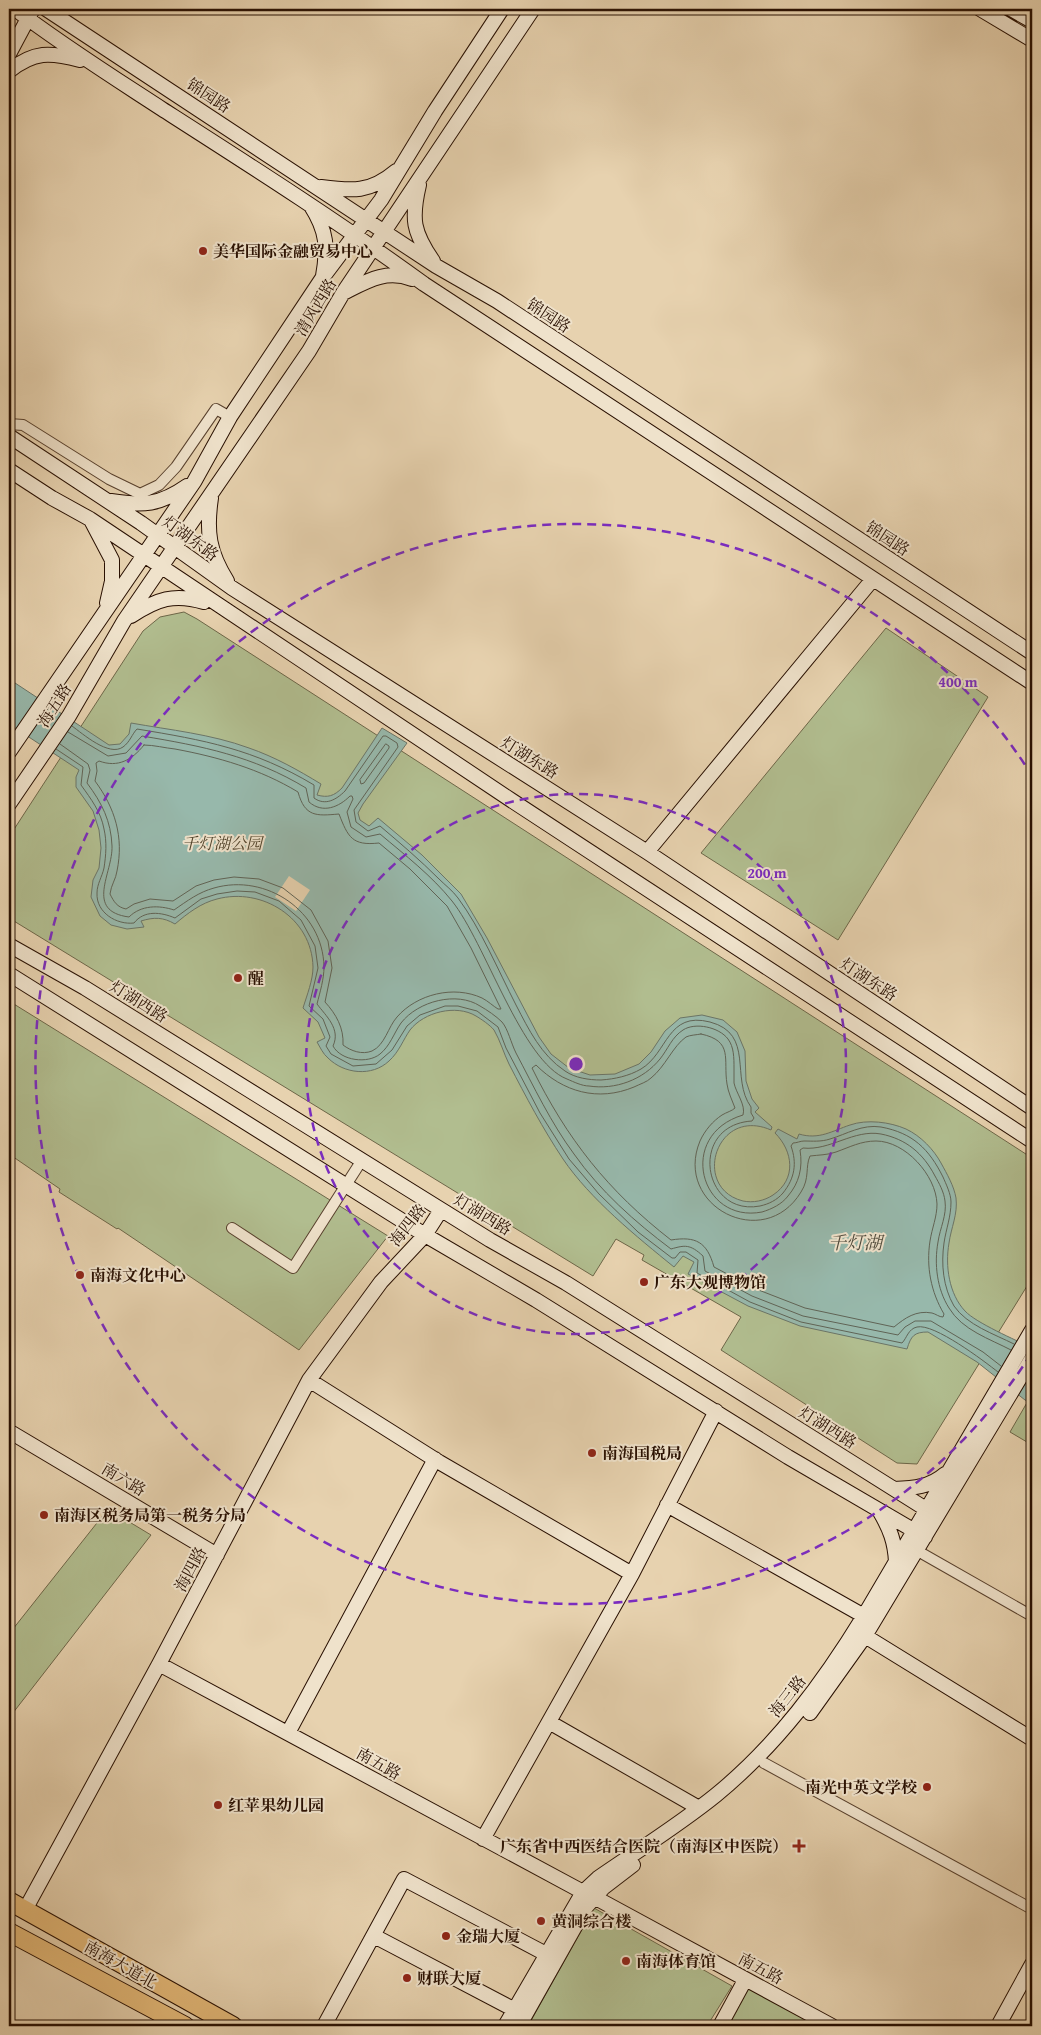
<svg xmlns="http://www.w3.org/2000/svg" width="1041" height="2035" font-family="'Gentium Book Plus','Noto Serif SC',serif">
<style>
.green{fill:#b1bd8f;stroke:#6d6648}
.water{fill:#97b8ab;stroke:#6b7567}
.pier{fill:#e7d2af}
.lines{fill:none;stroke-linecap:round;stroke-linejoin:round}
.shore{stroke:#606456;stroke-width:1}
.street-casing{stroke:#58402d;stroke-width:12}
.secondary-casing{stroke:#291002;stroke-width:16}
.highway-casing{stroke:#291002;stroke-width:20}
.street{stroke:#efe2cb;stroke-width:10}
.secondary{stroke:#efe2cb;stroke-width:14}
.highway{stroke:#e4b978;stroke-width:18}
.ring{fill:none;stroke:#7b2cbf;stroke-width:2.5;stroke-dasharray:9 6}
.poi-dot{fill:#8f2418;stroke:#efe2cb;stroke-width:2}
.labels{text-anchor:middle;stroke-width:4;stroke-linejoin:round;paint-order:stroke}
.street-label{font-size:16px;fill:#291002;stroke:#efe2cb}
.poi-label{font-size:16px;font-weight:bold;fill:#291002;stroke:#efe2cb;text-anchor:start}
.park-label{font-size:16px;font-style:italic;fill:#52442c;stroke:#efe2cb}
.water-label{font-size:18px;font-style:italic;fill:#504b3d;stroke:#efe2cb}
.centre{fill:#7b2cbf;stroke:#efe2cb;stroke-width:2.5}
.ring-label{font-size:15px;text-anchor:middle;font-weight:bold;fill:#7b2cbf;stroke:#efe2cb;stroke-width:4;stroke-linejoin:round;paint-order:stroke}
</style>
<rect width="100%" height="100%" fill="#e7d2af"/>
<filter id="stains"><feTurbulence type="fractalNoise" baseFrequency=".004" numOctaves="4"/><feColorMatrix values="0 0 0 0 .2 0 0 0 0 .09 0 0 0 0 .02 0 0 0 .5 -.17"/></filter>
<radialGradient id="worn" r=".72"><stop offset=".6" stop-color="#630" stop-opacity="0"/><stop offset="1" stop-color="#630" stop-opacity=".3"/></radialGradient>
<path class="green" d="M184,612L197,619L1032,1158V1278L917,1464L897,1463L721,1350L741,1317L642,1260L644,1255L616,1239L593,1276L9,918V837L143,631L160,617Z
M886,628L988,697L838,940L701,853Z
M9,1001L388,1236L299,1350L118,1228L117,1229L59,1192L60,1189L9,1154Z
M1032,1394V1445L1010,1432Z
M108,1509L151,1535L9,1718V1634Z
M594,1908L732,1986L707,2026H528Z
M745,1980L832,2026H720Z"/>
<path class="water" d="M9,679L109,745L120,744L129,734L131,723C170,730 211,734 249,748C275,757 298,770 321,784L317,795C328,798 334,796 342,788L382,728L407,743L363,804L358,813L360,820L369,826L378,818L422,855L461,894L487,938L539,1037L551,1054L569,1068L590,1075L615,1074L639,1064L651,1052L665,1031L680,1018L702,1015L723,1020L737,1032L745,1051L746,1081L752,1099L759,1108L755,1112L772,1127L771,1130C716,1106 691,1188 743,1201C753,1203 764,1201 773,1195C797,1179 793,1151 775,1133L778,1129L797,1139L799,1134C819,1140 832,1131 850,1125C867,1119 890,1122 906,1129C921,1136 934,1150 941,1163C947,1174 954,1186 956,1198C958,1214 951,1228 949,1243C945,1266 949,1294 965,1311C976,1323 1016,1340 1032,1348V1403L1025,1400L977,1362L928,1332C914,1332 911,1336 907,1349L800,1326L748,1306L688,1274L694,1262L683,1256L674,1267C637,1237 590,1199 563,1159C543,1129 526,1097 509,1064C504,1054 500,1040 494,1030C490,1025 481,1019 476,1016C456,1004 424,1012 410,1030C403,1040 399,1052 389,1061C372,1077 344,1074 328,1058C323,1054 320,1047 317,1042L325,1038L318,1022L303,1008C307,995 313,980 313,967C312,918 262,887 217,899C201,903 188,913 175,924C163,917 154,917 141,921L144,927L127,929L111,925L100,916L91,897L93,880L99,868L101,848L99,830L93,811L76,787V777L79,770L9,724Z"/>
<path class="pier" d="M289,876L310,890L296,911L275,897Z"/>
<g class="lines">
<path class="shore" d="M72,726C83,734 109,757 123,747C130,742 132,734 137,729C204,740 254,749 314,785V798C325,806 336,800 345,791L383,736H386L397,743L398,747L354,810L356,822L368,831L380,826C400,843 420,860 439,879C445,885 453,891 458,898C481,929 498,970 516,1005C529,1030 541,1055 565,1071C575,1078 589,1080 601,1080C615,1079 629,1076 641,1069C668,1053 667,1011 710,1022C755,1034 730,1078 751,1107V1113L754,1118L752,1121C688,1125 702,1217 760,1206C769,1204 777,1200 783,1193C795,1178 797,1163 791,1146L793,1143C797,1143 800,1141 804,1141C812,1141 821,1142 830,1139C847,1134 862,1124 881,1127C913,1133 929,1149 943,1177C946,1184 951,1194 951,1202C951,1217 946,1229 944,1243C941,1264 943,1287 954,1306C967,1325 994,1334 1014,1344
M68,732L108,756L126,753L142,736C202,746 253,756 306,788L309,802C323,814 339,807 350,796H352L353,799L347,812L351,827L366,837L380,834C405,855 432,876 452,901C485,942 522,1062 567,1079C574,1082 582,1086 589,1086C615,1090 643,1080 660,1059C668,1049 672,1037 683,1030C695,1022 719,1027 728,1039C734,1047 734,1058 734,1068C734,1073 734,1078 734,1083C736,1093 746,1105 743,1115C676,1135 700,1224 762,1212C772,1209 782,1204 788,1196C799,1183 803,1168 800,1150L803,1148C830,1151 854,1129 881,1134C906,1139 923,1153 935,1176C939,1183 944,1192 945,1201C947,1215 940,1228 938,1242C934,1264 937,1289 949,1308C962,1330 990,1339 1011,1350
M60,744L88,764L90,770L87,783C102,803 111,821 112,846C113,873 84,911 129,917C141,905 159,905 174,910C187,901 199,892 214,888C266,873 323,911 324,967C324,979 320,992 317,1004C326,1016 341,1029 333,1046C341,1061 368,1064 380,1054C390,1046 394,1033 401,1023C418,1001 457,991 480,1006C487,1010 496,1016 502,1022C508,1029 511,1043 516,1053C534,1087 551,1123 574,1154C600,1191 635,1222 671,1249C685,1245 690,1244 703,1256L705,1271L752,1296L803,1316L898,1335L905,1327L915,1321H931L983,1352L1001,1366
M386,744L389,746V748L364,783L361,784L360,780Z
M144,745C154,745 165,748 175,749C218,757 260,769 298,792C305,817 316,816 339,814C348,837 352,846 379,843L410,869L447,906L471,948L501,1009H498C493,1006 488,1001 482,998C454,985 417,994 397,1017C388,1027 385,1045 372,1051C362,1055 351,1051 343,1045C344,1028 336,1014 325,1002L332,968L328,941L311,910L283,888L259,879L234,877L214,880L196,886L173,901L150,899L134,904L126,909C117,907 114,902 110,894C111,885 116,879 117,871C124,837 115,808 95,781L97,771L96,763L99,761C118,768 132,760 144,745Z
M56,749L83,767L81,785C91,799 101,812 104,829C107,842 106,855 104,868C102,877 97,884 97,893C96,913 117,925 134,923C144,910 161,912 175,918L201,899L217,894L237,891L255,892L279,901L301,920L315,946L318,968L309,1006L323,1019L330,1037L326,1046L331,1054L353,1066L376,1064L392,1050L407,1026L420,1015L445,1006H458L477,1011L498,1027L506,1048L540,1113L569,1159L599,1194L638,1232L672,1258H675L680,1252H686L698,1260L697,1273L750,1302L801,1322L902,1343C907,1338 908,1329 917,1327C934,1323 984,1361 998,1372
M701,1034C734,1041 723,1059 727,1084C728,1092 732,1100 735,1108C732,1111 727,1112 722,1115C713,1121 705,1130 700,1141C673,1206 764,1253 801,1192C810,1178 805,1167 810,1156C818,1155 828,1155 836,1152C850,1147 861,1141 876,1141C905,1141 936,1175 937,1204C937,1217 932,1228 930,1241C926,1267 931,1292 944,1314L943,1317C939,1317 936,1314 932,1313C916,1310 905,1318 894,1327L805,1308L756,1289L714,1267C707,1242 696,1236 671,1240C608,1191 567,1139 532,1068L536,1065C563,1092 598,1102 634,1087C640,1084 647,1082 651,1078C665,1067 673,1046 686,1037C690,1035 696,1035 701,1034Z"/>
<defs>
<path id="street" d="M9,424L23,425L109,479L140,494L159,485L176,467L216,409L230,417
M232,1228L293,1268L362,1160
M916,1550L1032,1616
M764,1763L1032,1909"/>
<path id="secondary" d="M15,9C62,45 113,77 162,109C251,166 339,222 424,284L1032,683
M46,9L436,266L497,301L1032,653
M980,9L1032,40
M1011,9L1032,21
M9,54L33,9
M9,71C34,51 50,52 80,60
M419,185C411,219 413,232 433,261
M321,187C352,191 370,193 396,171
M311,206C327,231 328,248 323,276
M343,293C367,281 386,269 412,279
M9,436L141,523L232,588L647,852L1032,1108
M9,470L52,498L90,519L511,800L1032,1141
M211,498C206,532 209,552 227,581
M111,501C143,506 160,505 187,486
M92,522L112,560V581L107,603
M131,616C157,599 174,593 204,602
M9,752L194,482L230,417L323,277L381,200L435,111L502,9
M9,804L69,716L124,621L309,351L343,293L533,9
M647,852L873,579
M9,945L85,988L490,1240L566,1283L937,1516
M9,974L425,1235L536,1300L788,1457L925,1537
M309,1380L439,1462L632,1574
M12,1433L217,1555
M894,1489C914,1488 930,1487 945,1474
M667,1505L864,1616
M880,1512C890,1529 895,1542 896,1562
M865,1636L1032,1739
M159,1664L583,1892
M810,1713L865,1636L1032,1358
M549,1722L699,1808
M288,1733L435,1459
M483,1839L632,1574L716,1411
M594,1897L832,2026
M25,1910L159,1664L309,1380L381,1282L425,1235L441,1210
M374,1936L515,2010
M324,2026L404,1879L546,1954
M505,2026L583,1892L598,1878C637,1851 679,1825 716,1795C777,1745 823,1683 864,1616L1032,1330
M519,2026L586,1907L603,1888L633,1865
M720,2026L745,1980
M998,2026L1032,1964"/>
<path id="highway" d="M9,1901L233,2026
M9,1932L185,2026"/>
</defs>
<use href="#street" class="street-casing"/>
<use href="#secondary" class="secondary-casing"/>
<use href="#highway" class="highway-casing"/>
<use href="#street" class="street"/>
<use href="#secondary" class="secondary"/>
<use href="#highway" class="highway"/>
</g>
<g class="ring">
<circle cx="576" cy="1064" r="270"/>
<path d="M1031 1354A540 540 0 1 1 1031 774"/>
</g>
<g class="poi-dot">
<circle cx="203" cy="251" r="5"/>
<circle cx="238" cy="978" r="5"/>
<circle cx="80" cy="1275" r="5"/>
<circle cx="644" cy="1282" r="5"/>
<circle cx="592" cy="1453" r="5"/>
<circle cx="44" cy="1515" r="5"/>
<circle cx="927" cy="1787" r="5"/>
<circle cx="218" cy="1805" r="5"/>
<path d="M796.5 1838.5h5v5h5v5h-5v5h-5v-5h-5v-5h5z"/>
<circle cx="541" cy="1921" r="5"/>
<circle cx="446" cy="1936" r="5"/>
<circle cx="626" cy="1961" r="5"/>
<circle cx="407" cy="1978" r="5"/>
</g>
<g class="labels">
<g class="street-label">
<text transform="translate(209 95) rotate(33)" y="6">锦园路</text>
<text transform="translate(315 307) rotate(-59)" y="6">清风西路</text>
<text transform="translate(549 315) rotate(33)" y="6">锦园路</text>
<text transform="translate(191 538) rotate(36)" y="6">灯湖东路</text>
<text transform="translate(888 538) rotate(33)" y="6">锦园路</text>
<text transform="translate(54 705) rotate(-58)" y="6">海五路</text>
<text transform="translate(530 757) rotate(32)" y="6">灯湖东路</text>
<text transform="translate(869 979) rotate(33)" y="6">灯湖东路</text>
<text transform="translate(139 1001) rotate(32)" y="6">灯湖西路</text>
<text transform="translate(483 1214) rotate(31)" y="6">灯湖西路</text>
<text transform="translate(407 1225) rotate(-52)" y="6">海四路</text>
<text transform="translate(828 1427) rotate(32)" y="6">灯湖西路</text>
<text transform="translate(124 1479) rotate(31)" y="6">南六路</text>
<text transform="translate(190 1569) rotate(-62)" y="6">海四路</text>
<text transform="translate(787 1696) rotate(-52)" y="6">海三路</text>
<text transform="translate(379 1763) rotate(29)" y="6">南五路</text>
<text transform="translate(121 1964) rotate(29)" y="6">南海大道北</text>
<text transform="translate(761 1968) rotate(28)" y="6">南五路</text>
</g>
<g class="poi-label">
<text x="213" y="257">美华国际金融贸易中心</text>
<text x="248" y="984">醒</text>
<text x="90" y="1281">南海文化中心</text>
<text x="654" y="1288">广东大观博物馆</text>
<text x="602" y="1459">南海国税局</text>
<text x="54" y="1521">南海区税务局第一税务分局</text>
<text x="917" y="1793" text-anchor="end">南光中英文学校</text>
<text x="228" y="1811">红苹果幼儿园</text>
<text x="788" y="1852" text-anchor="end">广东省中西医结合医院（南海区中医院）</text>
<text x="551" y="1927">黄洞综合楼</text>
<text x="456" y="1942">金瑞大厦</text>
<text x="636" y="1967">南海体育馆</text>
<text x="417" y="1984">财联大厦</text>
</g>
<g class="park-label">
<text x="222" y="849">千灯湖公园</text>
</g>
<g class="water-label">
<text x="855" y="1249">千灯湖</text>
</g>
</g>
<circle cx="576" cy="1064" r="8" class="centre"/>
<g class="ring-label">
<text x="958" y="687">400 m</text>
<text x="767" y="878">200 m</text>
</g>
<rect width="1041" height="2035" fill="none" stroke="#e7d2af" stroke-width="30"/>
<rect x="10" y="10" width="1021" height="2015" fill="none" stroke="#291002" stroke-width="2.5"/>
<rect x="15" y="15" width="1011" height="2005" fill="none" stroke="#291002"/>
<rect width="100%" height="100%" filter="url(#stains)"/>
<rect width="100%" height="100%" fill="url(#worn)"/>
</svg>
